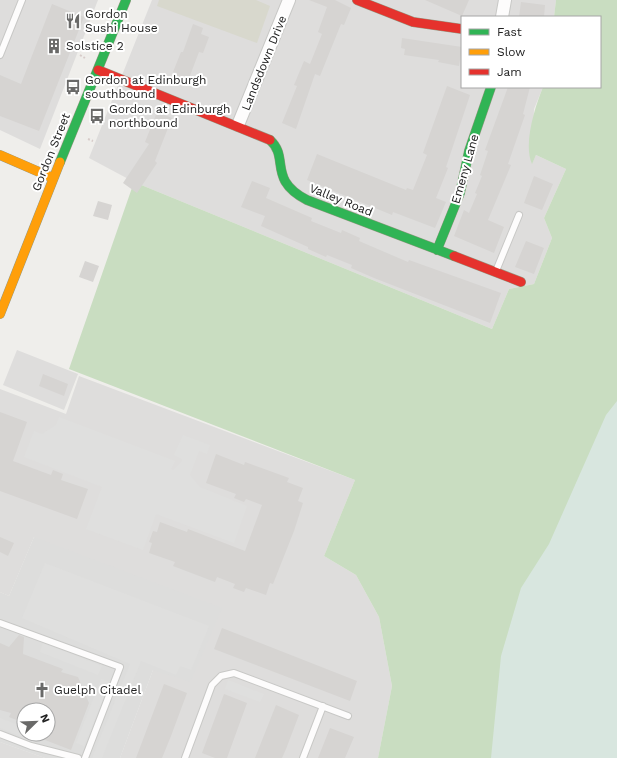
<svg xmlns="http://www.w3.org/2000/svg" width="617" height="758" font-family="'Work Sans',sans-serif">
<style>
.residential{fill:#dedddc}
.religious{fill:#dddddc;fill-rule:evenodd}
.construction{fill:#d8d8cd}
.forest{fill:#c9ddc1}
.wetland{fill:#d8e6df}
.parking{fill:#dfdfde}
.building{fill:#d6d4d2}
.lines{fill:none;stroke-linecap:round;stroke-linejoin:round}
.lane-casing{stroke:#c8c8c6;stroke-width:8}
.street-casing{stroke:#c8c8c6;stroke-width:14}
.fast-casing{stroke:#969982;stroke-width:10}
.slow-casing{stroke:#969982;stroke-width:10}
.jam-casing{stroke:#969982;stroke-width:10}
.path{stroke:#d7cbc9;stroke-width:2;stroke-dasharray:2 2;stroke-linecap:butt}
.lane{stroke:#fdfcfc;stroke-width:6}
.street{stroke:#fdfcfc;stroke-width:12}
.fast{stroke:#30b455;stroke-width:9}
.slow{stroke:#ff9f0a;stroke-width:9}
.jam{stroke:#e5322d;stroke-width:9}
.labels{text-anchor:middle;stroke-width:4;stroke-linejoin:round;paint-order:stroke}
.poi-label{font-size:12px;fill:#212121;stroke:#fff;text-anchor:start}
.street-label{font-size:12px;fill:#212121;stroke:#fff}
</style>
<rect width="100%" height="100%" fill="#efeeeb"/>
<path class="residential" d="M0,0H98L40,149L0,130Z
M152,0H556L554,17H462V87H543L534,109L532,163L536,155L566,169L544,218L552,238L534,284L509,289L492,329L134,182L89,158Z
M17,350L78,374L64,410L3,385Z
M79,376L355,480L324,556L356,575L379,617L392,686L378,758H120L153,670L34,537L9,596L0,592V389L66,414Z
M0,742L45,758H0Z"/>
<path class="religious" d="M34,537L222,608L190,682L153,670L120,758H45L0,742V592L9,596ZM24,710H48V734H24Z"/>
<path class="construction" d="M159,0H256L270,6L257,43L157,6Z"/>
<path class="forest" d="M556,0H617V758H378L392,686L379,617L356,575L324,556L355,480L69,369L134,182L492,329L509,289L534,284L552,238L544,218L566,169L536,155L532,164C523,144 535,107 543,87H600V17H554Z"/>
<path class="wetland" d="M617,401V758H491L501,656L521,588L549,544L606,415Z"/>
<path class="parking" d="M59,417L175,461L171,469L173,470L182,461V459L174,455L183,435L210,445L207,454L199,451L190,475L200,487L247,506L234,543L156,514L143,550L86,529L102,487L24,457L34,431L42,434L56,425Z
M45,563L209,626L191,670L180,666L176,675L141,661L102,758H92L130,664L22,618Z
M43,643L102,666L98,675L40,652Z
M101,679L110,682L84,746L76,743Z
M228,680L264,694L260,702L225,689Z
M0,718L24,727V734H30L28,739L0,728Z"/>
<path class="building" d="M309,0H335L351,8L344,25L341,24L320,76L315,74L296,129L282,123L297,86L294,85L304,61L310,64L322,34L318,32L327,7Z
M425,0H469L462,16Z
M521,2L545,5L544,17H519Z
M52,4L84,17L39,131L0,116V75L21,84Z
M193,24L203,28L201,34L209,37L203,53L199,52L186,86L174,81L177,73L173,72L181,52H183Z
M402,38L462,47L459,66L438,62L439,60L404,55L405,49L401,48Z
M447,86L470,95L446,167L448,168L436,198L446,202L435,228L393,212L392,215L307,180L317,154L406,190L407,188L413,190L427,155L423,153Z
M508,87H530L523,114L525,115L508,164L511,165L488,220L504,227L494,253L454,236L464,210L469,213L477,194L475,193L482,176L480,175L488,151L485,150Z
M157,112L172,118L155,161L157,163L137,193L123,183L149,144L145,142Z
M534,176L553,184L542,210L524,203Z
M252,181L270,188L266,198L312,218L311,221L341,233L342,230L360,238L359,241L408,262L409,260L501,293L490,323L374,278L351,268L352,265L327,255L326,257L308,249V247L261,226L265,216L241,207Z
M98,201L112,205L108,220L93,216Z
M526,241L544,248L534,274L515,267Z
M85,261L99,266L93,282L79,277Z
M43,374L68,384L64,396L39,386Z
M0,412L27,422L13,461L51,475L53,470L63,474L61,480L88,489L77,519L0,491Z
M216,454L244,465L245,462L289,478L287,482L303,488L298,501L303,503L294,531L273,584L270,583L266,595L246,588L244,592L233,588L235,584L217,577L215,582L173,566L175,562L149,553L152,543L149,542L153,531L157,532L160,522L187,532L188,529L245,551L262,505L246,499L244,502L234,498L236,494L206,483Z
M0,537L14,543L8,556L0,552Z
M222,628L357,681L350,701L214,649Z
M19,635L24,637L23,654L63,669L61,672L78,677L89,703L71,750L32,735L48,734V710H24V723L9,717L11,713L0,710V643L9,647Z
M164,684L187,693L171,736L162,758H136Z
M224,694L247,703L227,758H215L202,753Z
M276,705L299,715L286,749L282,758H255Z
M330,728L354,737L345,758H318Z"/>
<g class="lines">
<defs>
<path id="lane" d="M0,55L22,0
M496,271L519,215
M0,623L120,667L85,758
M0,734L31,746L78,758
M185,758L212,685L221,676L234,673L348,716
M303,758L323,706"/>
<path id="street" d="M502,17L505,0
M238,125L289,0"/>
<path id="fast" d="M270,140C290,158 267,179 307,200L454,256
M60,162L126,0
M437,250L460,193L469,151L491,87"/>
<path id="slow" d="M0,155L53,178
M0,314L60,162"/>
<path id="jam" d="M357,0L413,22L462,29
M98,70L270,140
M454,256L521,282"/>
</defs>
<use href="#lane" class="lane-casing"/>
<use href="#street" class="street-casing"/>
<use href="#fast" class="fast-casing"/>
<use href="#slow" class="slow-casing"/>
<use href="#jam" class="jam-casing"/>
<path class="path" d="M80,55L85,58
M68,85L73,87
M97,116L102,119
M88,139L93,141"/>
<use href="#lane" class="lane"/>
<use href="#street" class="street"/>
<use href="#fast" class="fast"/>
<use href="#slow" class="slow"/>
<use href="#jam" class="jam"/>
</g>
<defs>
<symbol id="restaurant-bare" viewBox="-9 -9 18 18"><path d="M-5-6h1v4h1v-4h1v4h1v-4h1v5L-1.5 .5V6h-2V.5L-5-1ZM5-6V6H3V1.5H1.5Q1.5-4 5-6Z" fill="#696968" stroke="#fff" stroke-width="2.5" paint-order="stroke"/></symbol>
<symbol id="building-bare" viewBox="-9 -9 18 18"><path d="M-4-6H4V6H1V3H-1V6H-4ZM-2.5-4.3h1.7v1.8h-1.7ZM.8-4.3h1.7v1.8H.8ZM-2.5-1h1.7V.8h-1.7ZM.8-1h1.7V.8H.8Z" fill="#696968" stroke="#fff" stroke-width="2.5" paint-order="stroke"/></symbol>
<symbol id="bus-bare" viewBox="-9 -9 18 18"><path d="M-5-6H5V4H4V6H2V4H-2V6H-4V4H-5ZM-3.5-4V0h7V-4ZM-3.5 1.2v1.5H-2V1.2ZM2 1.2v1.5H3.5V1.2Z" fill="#696968" stroke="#fff" stroke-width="2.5" paint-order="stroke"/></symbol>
<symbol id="church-bare" viewBox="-9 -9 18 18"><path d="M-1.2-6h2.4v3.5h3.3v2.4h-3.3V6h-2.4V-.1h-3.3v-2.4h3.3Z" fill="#696968" stroke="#fff" stroke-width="2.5" paint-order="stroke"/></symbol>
</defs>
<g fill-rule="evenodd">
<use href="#restaurant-bare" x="62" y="10" width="22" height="22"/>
<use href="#building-bare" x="43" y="35" width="22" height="22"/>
<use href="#bus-bare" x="62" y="76" width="22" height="22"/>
<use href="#bus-bare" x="86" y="105" width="22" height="22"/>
<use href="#church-bare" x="31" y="679" width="22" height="22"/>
</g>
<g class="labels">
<g class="poi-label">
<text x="85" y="18">Gordon<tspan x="85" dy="14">Sushi House</tspan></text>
<text x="66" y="50">Solstice 2</text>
<text x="85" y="84">Gordon at Edinburgh<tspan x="85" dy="14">southbound</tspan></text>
<text x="109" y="113">Gordon at Edinburgh<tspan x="109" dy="14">northbound</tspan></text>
<text x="54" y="694">Guelph Citadel</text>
</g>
<g class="street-label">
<text transform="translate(264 63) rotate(-68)" y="4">Landsdown Drive</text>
<text transform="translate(51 152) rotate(-68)" y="4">Gordon Street</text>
<text transform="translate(465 169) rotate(-74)" y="4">Emeny Lane</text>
<text transform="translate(341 200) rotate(22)" y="4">Valley Road</text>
</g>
</g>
<rect x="461" y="16" width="140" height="72" fill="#ffffff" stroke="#a6a6a6"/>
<rect x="469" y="29" width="20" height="6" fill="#30b455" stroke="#a6a6a6"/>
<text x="497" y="36" font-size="12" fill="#212121">Fast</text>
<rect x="469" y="49" width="20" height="6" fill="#ff9f0a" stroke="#a6a6a6"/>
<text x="497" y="56" font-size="12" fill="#212121">Slow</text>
<rect x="469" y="69" width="20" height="6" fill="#e5322d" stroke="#a6a6a6"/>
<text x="497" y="76" font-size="12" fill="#212121">Jam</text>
<g transform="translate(36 722) rotate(67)"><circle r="19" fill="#ffffff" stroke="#a6a6a6"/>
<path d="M0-3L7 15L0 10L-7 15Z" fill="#696968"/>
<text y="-6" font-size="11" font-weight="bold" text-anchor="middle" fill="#212121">N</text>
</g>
</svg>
